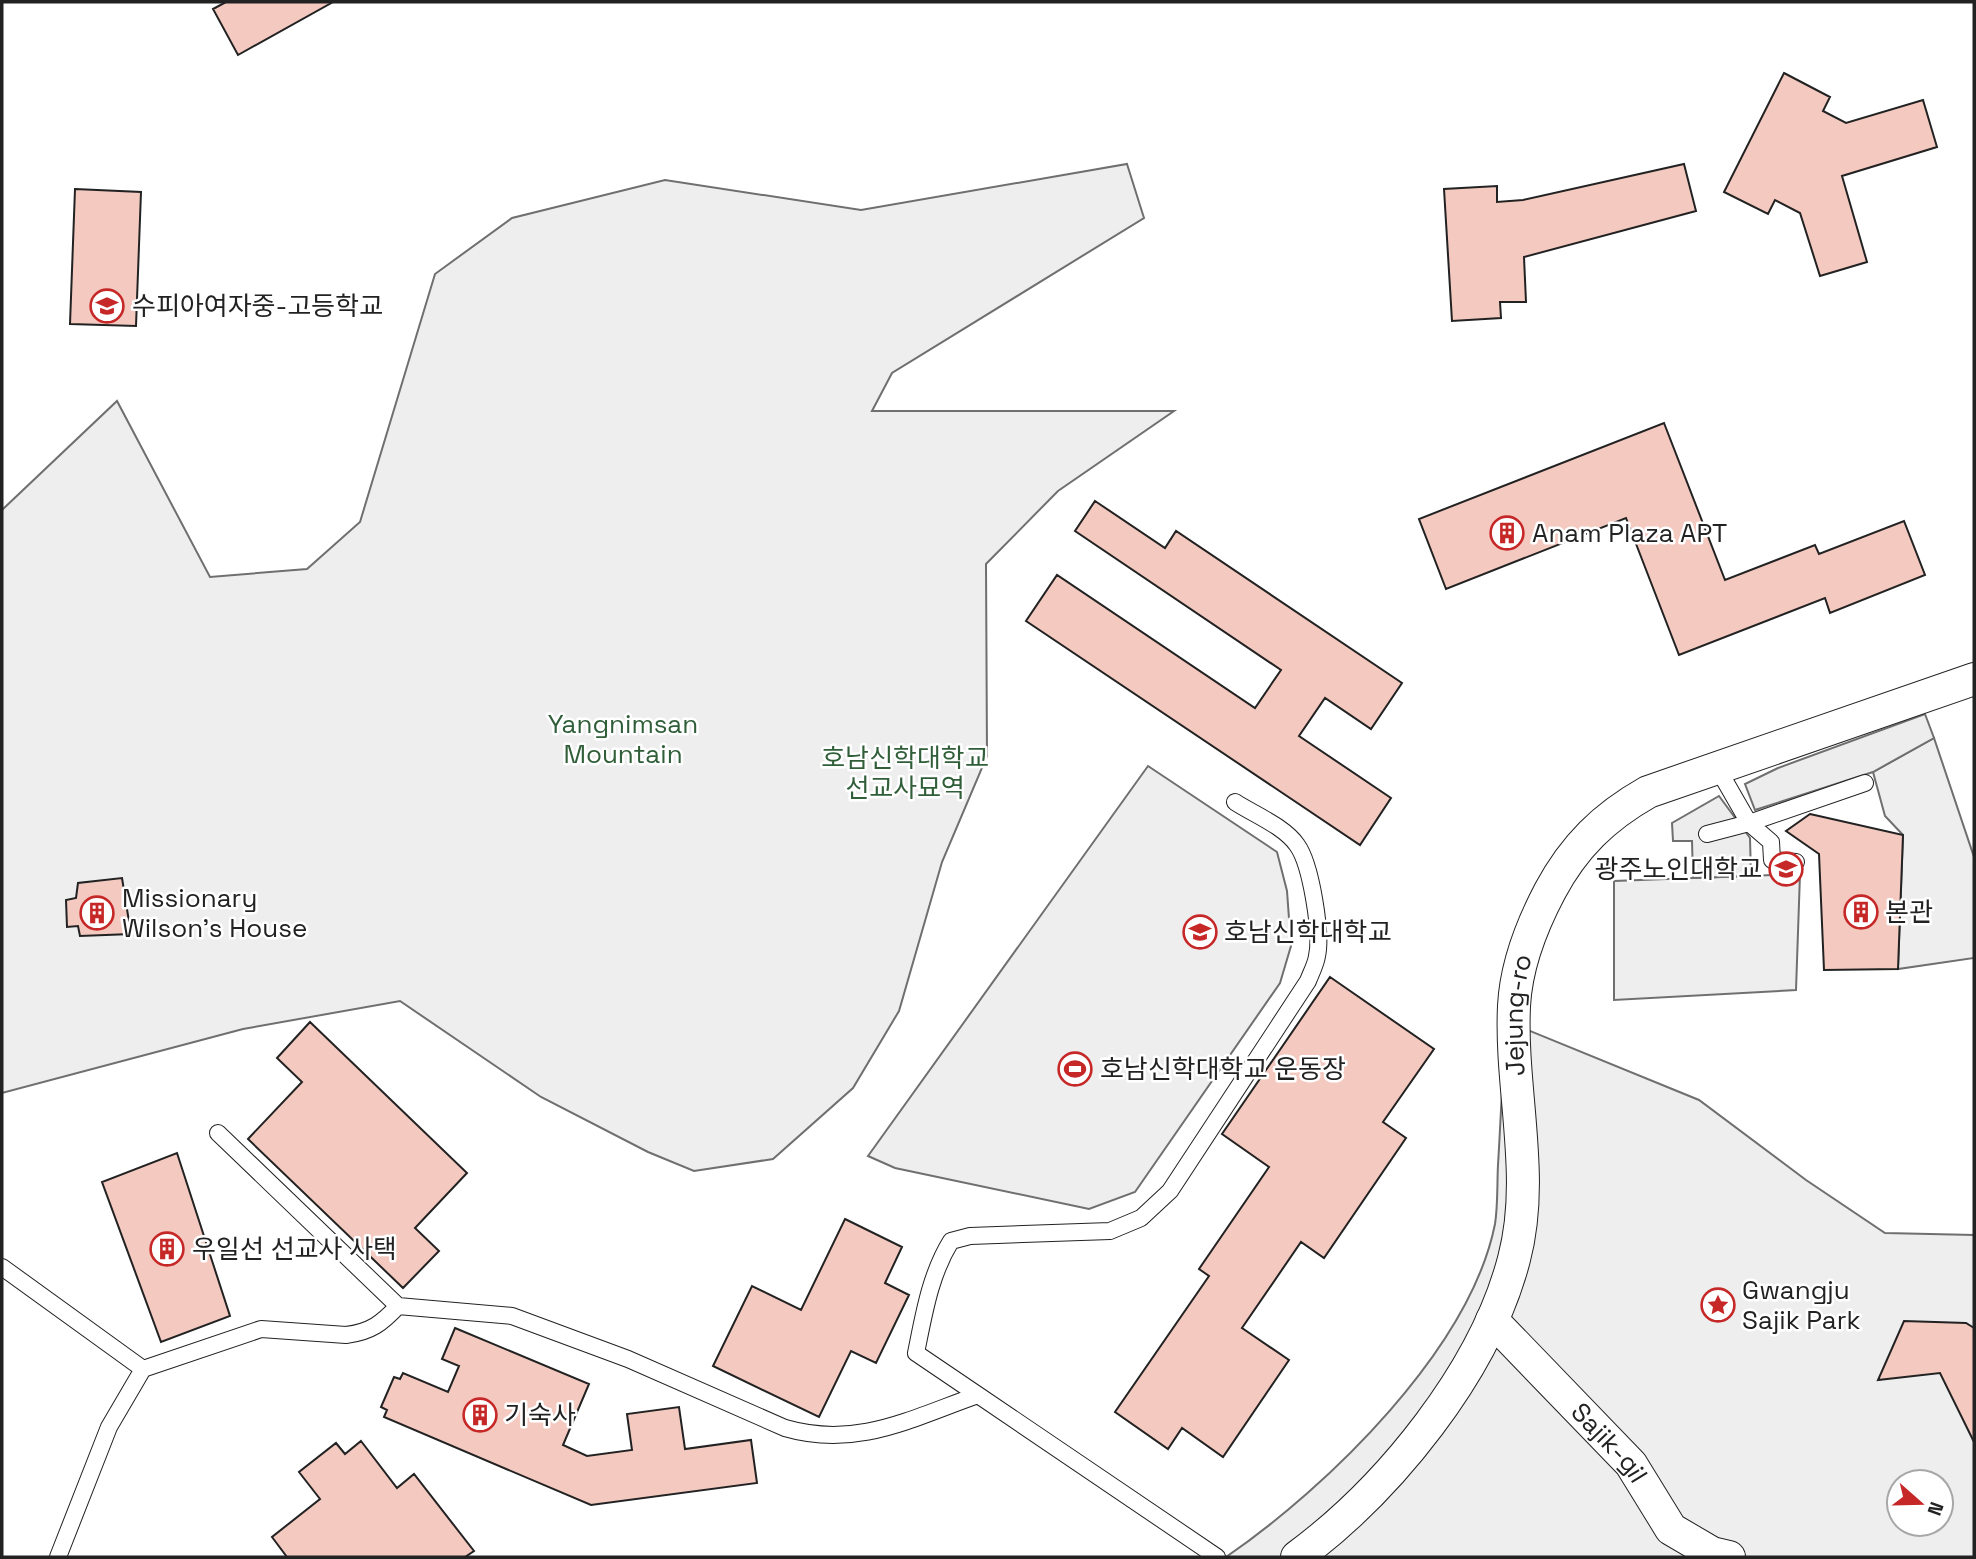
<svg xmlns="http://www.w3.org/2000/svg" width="1976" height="1559" font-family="'Space Grotesk','Noto Sans KR',sans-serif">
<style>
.green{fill:#eee;stroke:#6f6f6f;stroke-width:2;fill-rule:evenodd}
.parking{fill:#ededed;stroke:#6f6f6f;stroke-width:2}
.building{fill:#f3c9c0;stroke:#222;stroke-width:2}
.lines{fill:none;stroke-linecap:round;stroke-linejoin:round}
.lane-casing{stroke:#222;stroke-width:18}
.street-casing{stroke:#222;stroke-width:34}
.lane{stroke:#fff;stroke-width:16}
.street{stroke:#fff;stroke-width:32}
.labels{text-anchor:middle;stroke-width:5;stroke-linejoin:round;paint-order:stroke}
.poi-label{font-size:26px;fill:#222;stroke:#fff;text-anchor:start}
.park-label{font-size:26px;fill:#2f5e38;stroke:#fff}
.street-label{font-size:26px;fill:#222;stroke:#fff}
</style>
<rect width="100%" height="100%" fill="#fff"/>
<path class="green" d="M1127,164L1144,218L892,373L872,411H1174L1058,491L986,564L987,756L942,862L899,1011L853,1088L773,1159L694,1171L648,1152L541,1097L400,1001L243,1029L2,1093V510L117,401L210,577L307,569L360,522L435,274L512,218L665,180L861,210Z
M1934,738L1974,857V958L1898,969L1903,835L1885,816L1873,772Z
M1148,766L1277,852L1287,891L1291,946L1280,983L1135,1192L1089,1209L895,1168L868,1156Z
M1800,874L1796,990L1614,1000V881Z
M1508,1022L1699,1100L1806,1180L1885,1233L1974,1235V1557H1226C1328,1487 1470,1349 1495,1224C1498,1205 1497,1184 1498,1165C1501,1118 1502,1069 1508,1022ZM1899,1482H1941V1524H1899Z"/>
<path class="parking" d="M1925,714L1934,738L1873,772L1755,810L1745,784L1778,768Z
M1719,796L1750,838L1751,876L1693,878L1692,841H1673L1672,823Z"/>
<path class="building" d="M226,2H333L238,55L213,9Z
M1784,73L1830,97L1823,111L1846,123L1923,100L1937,147L1842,176L1867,262L1820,276L1800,213L1775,200L1768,214L1724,192Z
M1684,164L1696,211L1524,257L1526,302H1500L1501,318L1452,321L1444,189L1497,186V202L1523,200Z
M75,189L141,192L136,326L70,324Z
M1664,423L1725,580L1815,545L1819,554L1904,521L1925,575L1830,613L1825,598L1679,655L1626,518L1446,589L1419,519Z
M1095,501L1165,548L1176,531L1402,683L1371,729L1325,698L1299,736L1391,798L1360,845L1026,621L1057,575L1255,708L1281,670L1075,531Z
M1810,814L1903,835L1898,969L1824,970L1819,854L1786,831Z
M122,878L131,934L80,936L78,926L67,927L66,900L76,898L78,883Z
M1330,977L1434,1049L1383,1122L1406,1138L1324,1258L1301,1242L1242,1328L1289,1360L1223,1457L1182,1428L1168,1449L1115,1412L1209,1276L1199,1269L1269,1167L1222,1134Z
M310,1022L467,1173L415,1228L439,1251L403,1288L248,1139L302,1082L277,1058Z
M177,1153L230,1316L161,1342L102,1182Z
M845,1219L902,1247L885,1283L909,1295L876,1363L851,1351L819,1417L713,1366L752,1286L801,1310Z
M1904,1321L1966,1323L1974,1328V1442L1940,1373L1878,1380Z
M455,1328L589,1384L563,1445L587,1456L632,1450L627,1414L679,1407L685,1449L751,1440L757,1483L591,1505L384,1417L387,1410L381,1407L394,1377L400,1379L403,1373L448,1392L459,1366L442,1359Z
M361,1441L397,1488L414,1474L474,1551L465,1557H287L272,1537L320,1499L299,1472L336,1443L345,1454Z"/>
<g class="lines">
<defs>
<path id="lane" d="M1707,834L1749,823L1718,769
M1796,862L1772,860L1771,842L1749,823L1865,783
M218,1133L398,1306L512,1316L628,1359L785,1428C857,1449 912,1418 978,1395L1217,1557
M2,1267L143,1369L109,1427L58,1557
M143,1369L261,1329L346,1335C371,1332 382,1323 398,1306
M978,1395L916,1353C924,1314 930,1275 951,1241L970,1236L1110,1231L1141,1218L1170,1191L1308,981C1311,973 1316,964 1317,956C1322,933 1311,864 1297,845C1284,826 1253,814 1235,802"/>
<g id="street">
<path id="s1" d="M1492,1320L1631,1464L1671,1529L1712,1553L1729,1557"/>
<path id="s2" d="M1297,1557C1389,1489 1485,1371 1514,1259C1536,1177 1510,1090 1514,1006C1516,966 1531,927 1550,891C1574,846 1604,817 1648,792L1974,679"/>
</g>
</defs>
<use href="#lane" class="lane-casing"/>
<use href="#street" class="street-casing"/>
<use href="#lane" class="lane"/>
<use href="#street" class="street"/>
</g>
<defs>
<symbol id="school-ring" viewBox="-11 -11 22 22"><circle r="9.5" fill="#fff" stroke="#c62828" stroke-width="1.5"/><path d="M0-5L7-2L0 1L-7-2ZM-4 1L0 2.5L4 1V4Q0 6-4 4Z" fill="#c62828"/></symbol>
<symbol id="building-ring" viewBox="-11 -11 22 22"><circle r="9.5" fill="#fff" stroke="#c62828" stroke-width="1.5"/><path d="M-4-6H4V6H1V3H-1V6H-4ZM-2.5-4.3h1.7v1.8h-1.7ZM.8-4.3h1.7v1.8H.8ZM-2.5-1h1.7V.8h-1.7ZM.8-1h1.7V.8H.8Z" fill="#c62828"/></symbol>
<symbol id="university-ring" viewBox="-11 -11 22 22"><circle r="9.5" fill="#fff" stroke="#c62828" stroke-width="1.5"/><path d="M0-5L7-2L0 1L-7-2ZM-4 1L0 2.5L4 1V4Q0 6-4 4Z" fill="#c62828"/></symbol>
<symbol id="stadium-ring" viewBox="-11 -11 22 22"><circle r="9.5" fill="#fff" stroke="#c62828" stroke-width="1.5"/><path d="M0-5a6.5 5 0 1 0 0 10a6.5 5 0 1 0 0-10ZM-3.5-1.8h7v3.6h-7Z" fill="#c62828"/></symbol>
<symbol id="sight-ring" viewBox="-11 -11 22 22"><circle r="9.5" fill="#fff" stroke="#c62828" stroke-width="1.5"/><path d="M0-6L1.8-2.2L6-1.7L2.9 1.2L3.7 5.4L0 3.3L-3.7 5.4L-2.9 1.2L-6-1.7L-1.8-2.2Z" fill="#c62828"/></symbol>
</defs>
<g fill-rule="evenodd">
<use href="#school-ring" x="88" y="287" width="38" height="38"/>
<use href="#building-ring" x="1488" y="514" width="38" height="38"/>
<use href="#university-ring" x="1767" y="850" width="38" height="38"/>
<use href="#building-ring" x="1842" y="893" width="38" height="38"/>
<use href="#building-ring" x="78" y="894" width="38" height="38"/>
<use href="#university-ring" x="1181" y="913" width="38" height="38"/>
<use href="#stadium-ring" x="1056" y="1050" width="38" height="38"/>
<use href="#building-ring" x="148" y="1230" width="38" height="38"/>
<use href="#sight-ring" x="1699" y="1286" width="38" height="38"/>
<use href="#building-ring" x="461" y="1396" width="38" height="38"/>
</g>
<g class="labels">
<g class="poi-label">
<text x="132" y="315">수피아여자중-고등학교</text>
<text x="1532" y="542">Anam Plaza APT</text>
<text x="1762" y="878" text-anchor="end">광주노인대학교</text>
<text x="122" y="907">Missionary<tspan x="122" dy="30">Wilson's House</tspan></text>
<text x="1885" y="921">본관</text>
<text x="1224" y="941">호남신학대학교</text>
<text x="1100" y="1078">호남신학대학교 운동장</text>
<text x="192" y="1258">우일선 선교사 사택</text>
<text x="1742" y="1299">Gwangju<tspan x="1742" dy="30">Sajik Park</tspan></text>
<text x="504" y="1424">기숙사</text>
</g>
<g class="park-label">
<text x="623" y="733">Yangnimsan<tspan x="623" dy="30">Mountain</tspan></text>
<text x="905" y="767">호남신학대학교<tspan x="905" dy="30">선교사묘역</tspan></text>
</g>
<g class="street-label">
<text dy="9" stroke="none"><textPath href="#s2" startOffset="620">Jejung-ro</textPath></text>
<text dy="9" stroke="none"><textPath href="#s1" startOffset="170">Sajik-gil</textPath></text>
</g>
</g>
<rect width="1976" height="1559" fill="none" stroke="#222222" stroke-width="7"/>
<g transform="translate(1920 1503) rotate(110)"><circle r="33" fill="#ffffff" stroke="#a7a7a7" stroke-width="2"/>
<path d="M0-5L12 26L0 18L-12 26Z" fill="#c62828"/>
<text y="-10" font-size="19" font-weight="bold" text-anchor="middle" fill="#222222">N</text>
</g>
</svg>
